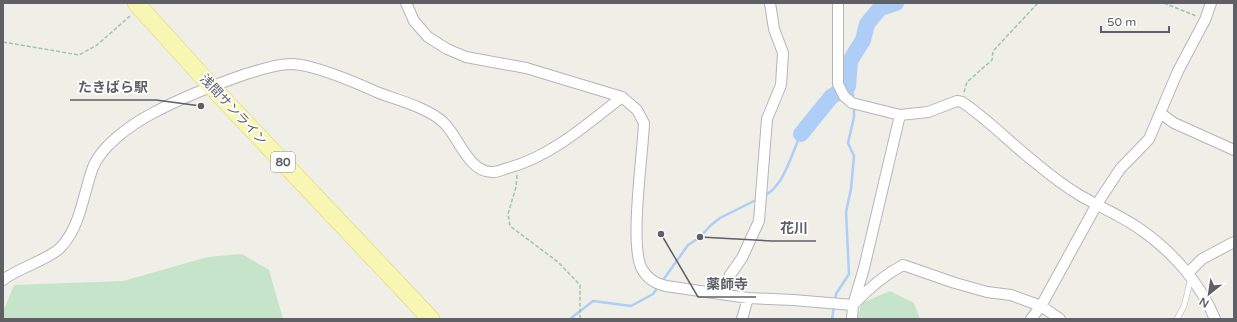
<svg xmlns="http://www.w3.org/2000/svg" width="1237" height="322" font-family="'Varela Round','Noto Sans JP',sans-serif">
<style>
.green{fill:#c6e4ca}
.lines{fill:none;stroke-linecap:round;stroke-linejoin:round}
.stream{stroke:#aecef7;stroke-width:2.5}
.river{stroke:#aecef7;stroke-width:16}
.lane-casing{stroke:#b4b5ba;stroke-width:6}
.street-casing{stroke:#b4b5ba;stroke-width:12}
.primary-casing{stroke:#e4d26a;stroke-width:18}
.path{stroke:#9fc4af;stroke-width:1.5;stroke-dasharray:4 2;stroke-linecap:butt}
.lane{stroke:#fff;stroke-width:5}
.street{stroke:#fff;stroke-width:10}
.primary{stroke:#f8f6b3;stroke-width:17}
.labels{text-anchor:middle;stroke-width:3.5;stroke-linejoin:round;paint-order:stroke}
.shield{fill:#fff;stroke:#8e9093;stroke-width:1}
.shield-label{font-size:12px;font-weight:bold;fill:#5e6065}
.street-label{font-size:13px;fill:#5e6065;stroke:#fff}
.leader{fill:none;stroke:#5e6065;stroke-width:1.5}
.callout-dot{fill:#5e6065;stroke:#fff;stroke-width:1.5}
.callout-label{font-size:14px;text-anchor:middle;font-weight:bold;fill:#5e6065;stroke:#fff;stroke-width:3.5;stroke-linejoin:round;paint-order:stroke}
</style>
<rect width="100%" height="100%" fill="#efeee7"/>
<path class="green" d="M242,254L269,270L283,319H3V312L14,285L123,281L208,257Z
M890,291L914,303L920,319H857L862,303Z"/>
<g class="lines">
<path class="stream" d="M848,86L853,94V100
M764,196C785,185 791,154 801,134
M661,283L688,245L700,237L711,225L720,218L758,199
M835,301L836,294L849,274L846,212L851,189L854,156L848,143L854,117V106
M570,319L593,301L631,306L653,294L658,287
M832,319L834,306"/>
<path class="river" d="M801,134L831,97L848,86L850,61L863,40L867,24L880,8L896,3"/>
<defs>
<path id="lane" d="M1177,319L1184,306L1191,278"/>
<path id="street" d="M406,3L414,21L428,37L447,49L466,57L526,68L622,97L637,110L644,123C643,153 629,246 642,269C647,278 656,284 666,286L748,298L793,300L853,305
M838,3V84L844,96L852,103L900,115L928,112L957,101L962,102C989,120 1011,144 1037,164C1050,175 1066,187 1081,196C1100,207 1119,215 1137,227C1170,249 1200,282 1215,319
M1160,113L1174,123L1234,150
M1188,273L1202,259L1234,242
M3,280C18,268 48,260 60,248C80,228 83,196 92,170C100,146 132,124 153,113C183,97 214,85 246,74C260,70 276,64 291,64C312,64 359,84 379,93C398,100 428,108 443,122C458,135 468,173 493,172C498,172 504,169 508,168C552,156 587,124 622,97
M723,294L730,275L742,258L759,221L767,119L781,85L783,53L774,29L770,3
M853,305C868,289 884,275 903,265L955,283L987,292L1011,295L1041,306L1060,319
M742,319L748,298
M852,319L853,305L864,268L900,115
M1031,319L1041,306L1097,204L1120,169L1149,139L1178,71L1205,20L1211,3"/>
<path id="primary" d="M136,3L211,86L431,319"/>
</defs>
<use href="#lane" class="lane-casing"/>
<use href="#street" class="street-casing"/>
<use href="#primary" class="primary-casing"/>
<path class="path" d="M1164,3L1196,16
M3,42L79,55L97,45L130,16
M964,92L967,82L992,60L993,51L1038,3
M517,175L516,187L508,214L510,226L558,262L580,285V319"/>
<use href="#lane" class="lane"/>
<use href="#street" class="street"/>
<use href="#primary" class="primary"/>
</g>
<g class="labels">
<rect class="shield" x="271" y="152" width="24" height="20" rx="3"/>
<g class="shield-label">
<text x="283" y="166">80</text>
</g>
<g class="street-label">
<text transform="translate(234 109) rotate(47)" y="5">浅間サンライン</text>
</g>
</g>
<path class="leader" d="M201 106L156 100H70M700 237L772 241H816M661 234L698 297H756"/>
<g class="callout-dot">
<circle cx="201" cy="106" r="4"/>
<circle cx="700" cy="237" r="4"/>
<circle cx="661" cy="234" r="4"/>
</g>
<g class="callout-label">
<text x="113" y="92">たきばら駅</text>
<text x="794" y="233">花川</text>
<text x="727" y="289">薬師寺</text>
</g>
<rect width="1237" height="322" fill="none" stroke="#5e6065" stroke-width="8"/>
<g transform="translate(1209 294) rotate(210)" stroke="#ffffff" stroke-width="3" paint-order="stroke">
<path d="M0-3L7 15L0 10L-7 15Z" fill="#5e6065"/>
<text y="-6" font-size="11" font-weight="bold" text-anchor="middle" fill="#5e6065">N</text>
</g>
<path d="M1101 26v6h68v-6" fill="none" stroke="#5e6065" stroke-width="2"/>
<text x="1107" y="26" font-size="12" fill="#5e6065" stroke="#ffffff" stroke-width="3" paint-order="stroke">50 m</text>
</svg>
